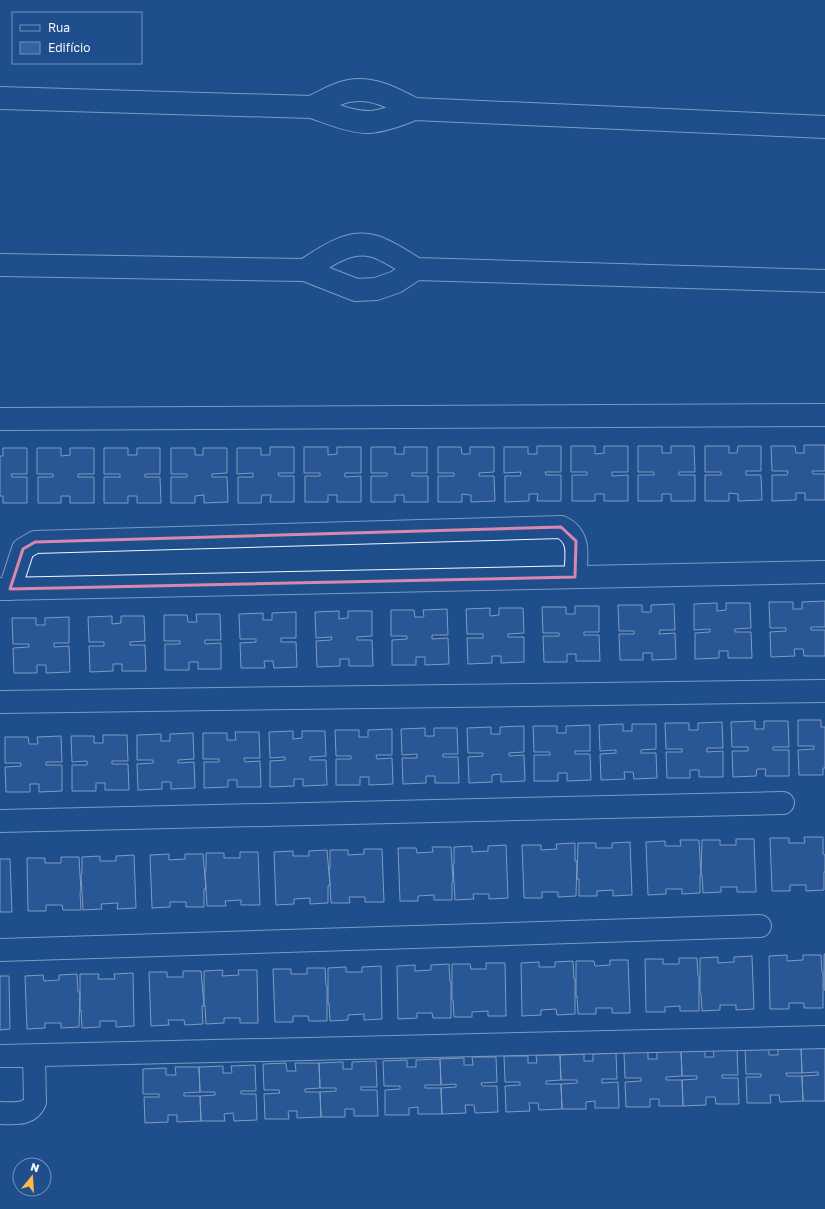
<svg xmlns="http://www.w3.org/2000/svg" width="825" height="1209" font-family="'Golos Text',sans-serif">
<style>
.building{fill:#3563a3;stroke:#f2f6ff}
.lines{fill:none;stroke-linecap:round;stroke-linejoin:round}
.minor-casing{stroke:#f2f6ff;stroke-width:24}
.minor{stroke:#1f4e8c;stroke-width:22}
.marked{fill:none;stroke:#da87ad;stroke-width:3;stroke-linejoin:round}
</style>
<rect width="100%" height="100%" fill="#1f4e8c"/>
<path class="building" d="M804,445H825V471H812L813,474H825V500H805V493H796V500L772,501V475H787L788,471H772L771,446H795L796,453H804Z
M537,446H561V472H545L546,475H561V501H537L538,494H529V501L505,502V476H520L521,472L504,473V447H528V454H537Z
M571,446H595V454L604,453V446H628V472H612V476L628,475V501H604V494H595V501H572V475H587V472H571Z
M638,446H662V453H671V446H694L695,472H679V475H695V501H671V494H662V501H638V475H654V472H638Z
M705,446H729V453H737L738,446H761V471H746V475H761L762,500L738,501V494L729,493V501H705V475H721V472H705Z
M270,447H294V473H278L279,476H294V502H270L271,495H262L261,503H238V477H253V473L237,474V448H261V455H270Z
M304,447H328V455L337,454V447H361V473H345V477L361,476V502H337V495H328V502H305V476H320V473H304Z
M371,447H395V454H404V447H427V473H412V476H428V502H404V495H395V502H371V476H387V473H371Z
M438,447H461L462,454H470V447H494V472L479,473V476H494L495,501L471,502V495L462,494V502H438V476H454V473H438Z
M3,448H27V474H11L12,477H27V503H3V496H0V456H3Z
M37,448H61V456L70,455V448H94V474H78V477H94V503H70V496H61V503H38V477H53V474H37Z
M104,448H128V455H137V448H160V474H145V477H160L161,503H137V496H128V503H104V477H120V474H104Z
M171,448H195V455H203V448H227V473L212,474V477H227L228,502L204,503V495L195,496V503H171V477H187V474H171Z
M825,601V627H811V630H825V656H804L803,649H794L795,656L771,657L770,632L786,631V628H770L769,602H793V609H802V602Z
M717,603V611L726,610V603H750L751,628L735,629V632H751L752,658H728V651H719V658L695,659V633L710,632V629L694,630V604Z
M674,604L675,630H660L659,634L675,633L676,659L652,660V653H643V660H620L619,634H634V631H619L618,605H642V612H651V605Z
M575,606H599V632H584V635H599L600,661H576V654H567V662H544L543,636H559V633H543L542,607H566V614H575Z
M490,608V616L499,615V608H523L524,633L508,634V637H524V662L501,663V656H492V663L468,664L467,638H483V634H467L466,609Z
M447,609L448,635H432V639L448,638L449,664L425,665V657H416V665H392V640L407,639V636H391V610H414L415,617H424L423,610Z
M339,611V619L348,618V611H372V636L357,637V640H372L373,666H349V659H340V666L317,667L316,641L331,640L332,637L316,638L315,612Z
M296,612V638H281V642H296L297,667L274,668L273,661H264L265,668H241L240,643L256,642V639H240L239,614L263,613V620H272V613Z
M196,614H220L221,640H205V644L221,643V669H198V662H189V670H165V644H180V641H164V615H187L188,622H197Z
M112,616V624L121,623V616H144L145,641L130,642V645H145L146,671H122V664H113V671L90,672L89,646H104V642H89L88,617Z
M69,617V643H54V647L69,646L70,672L46,673V665H37V673H14L13,648L29,647V644H13L12,618H36V625H45V618Z
M798,720H821V727H825V768H823V775H799L798,750L814,749V746H798Z
M755,721V729H764V721H788L789,747H773V750H789V776H765L766,769H757L756,776L733,777L732,751H748V747H732L731,722Z
M722,722L723,748H707V752L723,751V777H699V770H690V778H667L666,752H682V749H666L665,723H689V730H698V723Z
M623,724V731H632V724H656V749L641,750V753H656L657,778L634,779L633,772H624L625,779L601,780L600,754L616,753V750L600,751L599,725Z
M590,725V751H575V754H590L591,780L567,781V773H558V781H534V755H550V752H534L533,726H557V733H566V726Z
M524,726V752L509,753V756L524,755L525,781L501,782V774L492,775V782L469,783L468,757L483,756V753H468L467,728L491,727V734H500V727Z
M425,728V736H434V728H457L458,754H443V757H458L459,783H435V776H426V783L403,784L402,758H417V754L402,755L401,729Z
M392,729V755H376L377,759L392,758L393,784L369,785V777H360V785H336V759H351V756H336L335,730H359V737H368V730Z
M293,731V739L302,738V731H325L326,756L310,757V760H326L327,785L303,786V779H294V786L270,787V761L285,760V757L270,758L269,732Z
M235,732H259L260,758H244L245,762L260,761L261,787H237V780H228V787L204,788V762H219V759H203V733H227V740H236Z
M193,733L194,759L178,760V763L194,762L195,788L171,789V782H162V789L138,790L137,764L153,763V760H137V735L161,734V741H170V734Z
M103,735H127L128,761H112V764H128L129,790H105V783H96V791H72V765H87V761L72,762L71,736H94V743H103Z
M61,736L62,762H46V765H62V791L39,792V784H30V792H6L5,767L21,766V763H5V737H28L29,744H38L37,737Z
M804,837H823V854L825,855V872H824V890L806,891V885H790V891H772L770,838H789V843H805Z
M736,839H754L756,892H737V887H721V892L703,893L702,875H701L702,840H720V845H736Z
M680,840H699L701,875H700V893L682,894V889H666V894L648,895L646,842L665,841V846H681Z
M630,842L632,895L613,896V890L597,891V896H579V879H577L578,843H596V848H612V843Z
M575,843V861H577L576,896L558,897V892H542V898H524L522,845H541V850L557,849L556,844Z
M506,845L508,898L489,899V894H473L474,899L455,900L453,864H454V847L472,846V852L488,851V846Z
M432,847H451L453,882H452V900H434V895L418,896V901H400L398,848H416L417,853L433,852Z
M364,849H382L384,902H365V897H349L350,903H331L329,868H330V850H348V855L364,854Z
M327,850L330,885L328,886V903L310,904V898L294,899V904L276,905L274,852L293,851V856H309V851Z
M240,852H258L260,905H241V900L225,901L226,906H207L205,871H206V853H224V858H240Z
M169,854V860L185,859V854H203L206,889H204V907H186V902H170V907L152,908L150,855Z
M134,855L136,908L117,909L118,903L101,904L102,909L83,910L81,874H82V857L100,856V861H116V856Z
M61,857H79L81,892H80L81,910H63L62,905H46V911H28L27,858H45V863H61Z
M0,859H10L12,912H0Z
M824,954H825V990H824Z
M787,955V961L803,960V955H821L822,972H823V1008H804V1003H789V1009H770L769,956Z
M752,956L754,1009L736,1010V1005H720V1010L702,1011L701,993H700V958L718,957V963L734,962V957Z
M679,958H697L698,976H699V1011H680V1006L665,1007V1012H646L645,959H663V964H679Z
M610,960H628L630,1013H612V1008H596V1014H578L577,996L576,997V961H594L595,966L610,965Z
M573,961L574,979H575V1014L557,1015L556,1009L541,1010V1015L522,1016L521,963L539,962V967H555V962Z
M486,963H505L506,1016H488V1011L472,1012V1017H454L453,1000H452V964H470L471,969H486Z
M449,964L450,982H451V1018H433L432,1013H417V1018L398,1019L397,966L415,965V971L431,970V965Z
M381,966L382,1019L364,1020V1014L348,1015V1020L330,1021L329,1003H328V968L346,967V972H362V967Z
M307,968H325L326,985L327,986V1021H309L308,1016H293V1022H275L273,969H291V974H307Z
M223,970L222,976L239,975L238,970H257L258,1023H240V1018H224V1023L206,1024L205,1006H204V971Z
M183,971H201L204,1006H202L203,1024L185,1025L184,1020H168L169,1025L151,1026L149,972H167V977H183Z
M133,973L134,1026L116,1027V1021H100V1027L82,1028L81,1010H80V974H99L98,979H115L114,974Z
M77,974L78,992H80L79,1027L61,1028V1023H45V1028L27,1029L25,976L43,975L44,981L59,980V975Z
M0,976H9L10,1029L0,1030Z
M825,1046V1101H803L802,1076L818,1075V1072L802,1073L801,1047Z
M801,1047L802,1073H786L787,1076H802L803,1101L780,1102L779,1095H770L771,1103H747L746,1077H761V1074H746L745,1048H769V1055H778V1048Z
M713,1049H737L738,1075H722V1078H738L739,1104H716L715,1097H706V1105L683,1106L682,1080L697,1079V1076H682L681,1050H705V1057H714Z
M681,1050L682,1076L666,1077V1080H682L683,1106H659V1099H650V1107H626L625,1082L641,1081V1078H625L624,1053L648,1052V1059H657V1051Z
M616,1053L617,1079H602V1083L618,1082L619,1108H595V1101L586,1102V1109H562L561,1084L577,1083V1080H561L560,1055L584,1054V1061H593V1054Z
M536,1055H560L561,1080L546,1081V1084H561L562,1109L539,1110L538,1103H529L530,1111L506,1112L505,1086L520,1085V1082H505L504,1056H528V1063H537Z
M472,1057H496L497,1082L481,1083L482,1086H497L498,1112L475,1113L474,1105H465L466,1113L442,1114L441,1088L456,1087V1084L441,1085L440,1059L464,1058V1065H473Z
M440,1059L441,1085H425V1088H441L442,1114H418V1107L409,1108V1115H385V1090L400,1089V1086H384L383,1061L407,1060V1067H416V1060Z
M376,1061L377,1087H361V1090H377L378,1116H354V1109H345V1117H321L320,1092L336,1091V1088H320L319,1063L343,1062V1069H352V1062Z
M286,1063L287,1071H296L295,1063H319L320,1088L305,1089V1092H320L321,1117L297,1118V1111H288L289,1119H265L264,1094L280,1093L279,1090H264L263,1064Z
M255,1065L256,1091H241V1094H256L257,1120L234,1121L233,1113L224,1114L225,1121H201L200,1096L215,1095V1092H200L199,1067L223,1066V1073H232L231,1066Z
M175,1067H199L200,1092L184,1093V1096H200L201,1121L177,1122V1115H168V1122L145,1123L144,1097H159V1094H143V1069L166,1068V1075H176Z"/>
<g class="lines">
<defs>
<path id="minor" d="M0,98L312,107C330,113 350,122 369,122C385,121 400,115 414,109L825,127
M312,107C324,101 336,93 349,91C372,86 395,99 414,109
M0,265L305,270L356,290L376,289L396,282L416,269
M305,270C324,258 348,239 373,246C388,250 403,261 416,269L825,281
M0,419L825,415
M0,589L825,572
M10,589L23,549L35,542L561,527C582,537 576,558 575,577
M0,702L825,691
M0,821L783,803
M0,950L760,926
M0,1056L825,1037
M0,1113C14,1113 29,1116 35,1102L34,1056"/>
</defs>
<use href="#minor" class="minor-casing"/>
<use href="#minor" class="minor"/>
</g>
<path d="M0 0H825V1209H0ZM561,527L576,541L575,577L10,589L23,549L35,542Z" fill="#1f4e8c" fill-opacity=".55" fill-rule="evenodd"/>
<path class="marked" d="M561,527L576,541L575,577L10,589L23,549L35,542Z"/>
<rect x="12" y="12" width="130" height="52" fill="#1f4e8c" stroke="#7391ba"/>
<rect x="20" y="25" width="20" height="6" fill="#1f4e8c" stroke="#7391ba"/>
<text x="48" y="32" font-size="12" fill="#f2f6ff">Rua</text>
<rect x="20" y="42" width="20" height="12" fill="#3563a3" stroke="#7391ba"/>
<text x="48" y="52" font-size="12" fill="#f2f6ff">Edifício</text>
<g transform="translate(32 1177) rotate(18)"><circle r="19" fill="#1f4e8c" stroke="#7391ba"/>
<path d="M0-3L7 15L0 10L-7 15Z" fill="#ffb74d"/>
<text y="-6" font-size="11" font-weight="bold" text-anchor="middle" fill="#f2f6ff">N</text>
</g>
</svg>
